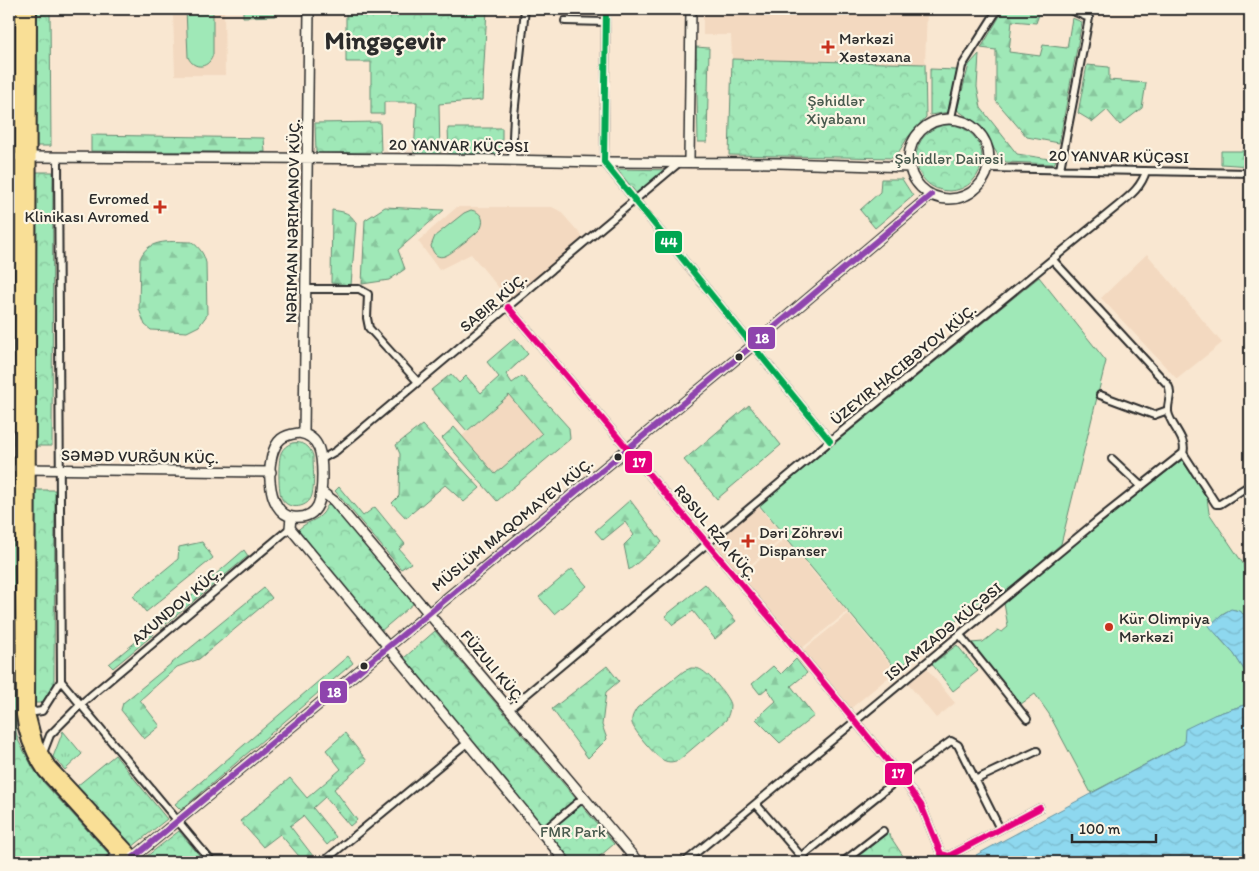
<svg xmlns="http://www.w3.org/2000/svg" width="1259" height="871" font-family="Itim,sans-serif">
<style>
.built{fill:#f3d9c0}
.grass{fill:url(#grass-tufts);stroke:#658a71}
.forest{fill:url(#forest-firs);stroke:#658a71}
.park{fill:url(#park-crowns);stroke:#658a71}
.pitch{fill:#9fe8b7;stroke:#658a71}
.water{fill:url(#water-waves);stroke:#6693a1}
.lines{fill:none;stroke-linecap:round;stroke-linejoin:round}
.street-casing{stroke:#2b2b2b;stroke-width:10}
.secondary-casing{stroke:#2b2b2b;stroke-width:12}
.primary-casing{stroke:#2b2b2b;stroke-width:14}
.street{stroke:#fcf5e5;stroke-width:6}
.secondary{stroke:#fcf5e5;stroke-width:9}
.primary{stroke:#f9df96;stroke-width:10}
.bus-1-casing{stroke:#fcf5e5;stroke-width:10}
.bus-2-casing{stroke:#fcf5e5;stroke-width:10}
.bus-3-casing{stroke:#fcf5e5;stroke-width:10}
.bus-1{stroke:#8e44ad;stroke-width:6}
.bus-2{stroke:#e5007d;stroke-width:6}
.bus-3{stroke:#00a651;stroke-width:6}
.poi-dot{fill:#c8321e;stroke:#fcf5e5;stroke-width:2}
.bus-dot{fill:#2b2b2b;stroke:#fcf5e5;stroke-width:2}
.labels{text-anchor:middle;stroke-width:4.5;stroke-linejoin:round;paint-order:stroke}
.poi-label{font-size:16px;fill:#2b2b2b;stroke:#fcf5e5;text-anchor:start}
.park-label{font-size:16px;fill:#485a4e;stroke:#fcf5e5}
.street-label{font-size:16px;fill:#2b2b2b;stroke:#fcf5e5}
.town-label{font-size:26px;font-weight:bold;fill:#2b2b2b;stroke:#fcf5e5}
.line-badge{stroke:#fcf5e5;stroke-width:2}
.badge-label{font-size:14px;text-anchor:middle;font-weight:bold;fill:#fff}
</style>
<defs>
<pattern id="grass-tufts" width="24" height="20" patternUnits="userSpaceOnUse" patternTransform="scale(1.25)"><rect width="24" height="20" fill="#9fe8b7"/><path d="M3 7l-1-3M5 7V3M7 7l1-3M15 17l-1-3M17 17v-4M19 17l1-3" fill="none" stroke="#89c79e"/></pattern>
<pattern id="forest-firs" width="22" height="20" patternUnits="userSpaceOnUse" patternTransform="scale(1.25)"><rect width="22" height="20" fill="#9fe8b7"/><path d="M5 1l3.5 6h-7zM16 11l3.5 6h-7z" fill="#89c79e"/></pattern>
<pattern id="park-crowns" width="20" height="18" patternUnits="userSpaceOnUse" patternTransform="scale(1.25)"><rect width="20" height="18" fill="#9fe8b7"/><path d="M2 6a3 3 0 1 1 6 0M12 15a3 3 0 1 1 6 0" fill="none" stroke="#89c79e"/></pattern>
<pattern id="water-waves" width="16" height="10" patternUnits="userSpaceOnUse" patternTransform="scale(1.25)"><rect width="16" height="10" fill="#8ed8ef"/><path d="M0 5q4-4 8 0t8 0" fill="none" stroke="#7bbacd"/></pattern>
</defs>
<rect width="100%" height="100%" fill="#f9e7d1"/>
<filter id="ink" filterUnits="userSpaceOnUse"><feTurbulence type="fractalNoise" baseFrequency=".02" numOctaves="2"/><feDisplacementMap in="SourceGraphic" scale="10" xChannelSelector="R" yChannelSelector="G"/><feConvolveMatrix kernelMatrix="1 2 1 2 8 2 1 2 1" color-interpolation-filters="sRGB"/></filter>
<g filter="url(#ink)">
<path class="built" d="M88,9H224L225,75H175L173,15H88Z
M703,9H927L925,64L732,59L731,35H703Z
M457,207H552L560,211L588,243L513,305L471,254L439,270L418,241Z
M1147,254L1222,343L1177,379L1101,298Z
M509,395L542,434L495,474L462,436Z
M758,506L784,537L738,575L713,544Z
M785,539L847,612L801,649L740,576Z
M848,614L896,671L850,709L802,651Z
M927,669L955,703L936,718L908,684Z"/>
<path class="grass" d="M63,731L82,754L65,770L53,757Z"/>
<path class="forest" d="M243,9H281L275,16L243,17Z
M1004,9H1041L1036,23L1012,21L1009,52L1040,56L1043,45L1067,48L1072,18L1082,22L1059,143L1027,137L996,101V50L981,48Z
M696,47L709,48L707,142H698Z
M979,54L977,87L981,108L1017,154L1056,160L1054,164L1006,162L998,155L985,134L975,122L957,110L969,65Z
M1087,65L1109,67V80L1146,83L1142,108L1120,125L1107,110L1093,122L1078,113Z
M930,69L957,70L949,112L930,115Z
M91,135L264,138L265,152L91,151Z
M1221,151H1250V166L1221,164Z
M881,179H902L913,196L875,228L860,210L880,192Z
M385,207L444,210L398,250L405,269L389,280L362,284L365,220Z
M332,210C344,212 350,212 356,223L351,285L331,283Z
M192,242C200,248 204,254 206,263L207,315L199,326L187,332L151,330L145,325L139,309L140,259C148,237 174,242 192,242Z
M515,338L528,354L506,374L512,383L522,376L569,428L570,439L497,501L442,438L454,427L495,474L542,434L509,395L467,431L431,390L451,374L459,383L466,376L481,393L499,377L487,362Z
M749,405L781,445L717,499L684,460Z
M422,425L480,488L464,502L445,485L406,518L392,503L399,496L400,454L396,445Z
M339,487L363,516L375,507L405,544L399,549L411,563L401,569L335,491Z
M630,500L662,542L629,570L624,545L634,535L625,522L603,540L595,531Z
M202,542L213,558L146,612L133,596L178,559L179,547Z
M244,550L248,556L160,629L157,625Z
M705,584L736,621L715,639L693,611L673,625L665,616Z
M264,588L272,598L199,659L177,667L140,700L160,726L144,739L121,710L123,703Z
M150,630L154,634L113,668L109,664Z
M957,645L978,671L953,691L932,664Z
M348,656L353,663L181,810L175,804Z
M796,659L807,673L791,686L814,716L780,743L756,719L776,701L767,688L760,694L752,684L773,666L781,674Z
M607,666L619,681L606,692L602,725L607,739L588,758L552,709Z
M345,733L367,761L334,789L357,820L350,826L325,797L313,808L336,837L327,845L303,816L290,826L313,856L304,862L280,834L263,847L240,821L290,778L307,798L341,769L326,750Z"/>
<path class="park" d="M9,9H17L16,145H9Z
M35,9H50L51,146H34Z
M346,9H487L482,100L439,104L440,155L414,153L417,102H384V114H371V62H346Z
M732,59L925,64L926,117L908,137L895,158L729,155Z
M380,122L381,152L316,153L315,123Z
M916 158a33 33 0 1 1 66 0a33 33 0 1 1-66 0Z
M448,128H502V154H449Z
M617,169L675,170L641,199Z
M9,171L13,172L12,445H9Z
M33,172H53L52,446H32Z
M292,443C303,441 310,446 313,456C313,468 315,483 312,495C309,508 289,511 282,499C278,492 278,460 281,453C283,448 287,445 292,443Z
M9,489H15V704L16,732L19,742L33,768L44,783L109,854L100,862H9Z
M33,490H55L54,684L43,703H33Z
M331,502L414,603L381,631L298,530C305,522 317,521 323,513C326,509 326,506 331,502Z
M435,631L614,844L593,862H570L404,658Z
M691,668C692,668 698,668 699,669C707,671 729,697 730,705C730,711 728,716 726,720L679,760C673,762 669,763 663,760C656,757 633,730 632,723C631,717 634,713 637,708L684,671Z
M115,755L167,819L132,847L77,786Z
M179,831L205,862H144L142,860Z
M888,833L907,862H851Z"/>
<path class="pitch" d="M186,9H213V54C210,68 194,71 188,57Z
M471,210C481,212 485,219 481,228C476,234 469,239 462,244C452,252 437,267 431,246L435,236L464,213Z
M1039,277L1106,361L1061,544L999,597L990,593L897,670L759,505Z
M1182,460L1207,498L1209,513L1244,565V568L1250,577V619C1239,611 1234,605 1221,615L1220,639L1234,654L1250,679V703L1214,715L1184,744L1091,793L1049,714L1035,694L1021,704L971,643L983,642L998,630L1002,632L1008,627L1004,603L1099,524Z
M572,569L587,586L554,614L539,597Z"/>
<path class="water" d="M1231,609L1239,611L1250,619V679L1234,654L1209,626L1221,615Z
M1250,703V862H970L978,858L976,855L1184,744L1185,729L1214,715Z"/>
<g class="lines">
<defs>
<path id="street" d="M606,9L604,162L830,441
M565,21L606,22
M951,118L962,66L998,9
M9,157H20
M58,157L61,681L212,862
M512,160L514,115L525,9
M988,168L1250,173
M1060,169L1089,18L1068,9
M307,289H359L368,294L367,318L369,328L418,382
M508,307L782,632L901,777L921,805L941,854L949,856L1040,808
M1100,395L1154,415L1168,410
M1183,453L1216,504H1220L1250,485
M322,459L336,451L680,162
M1112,459L1141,486
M9,468L20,469
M960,635L1027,719
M29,707L35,712L42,711L61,681
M509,709L830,441L1120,204C1131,195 1142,186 1146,171
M43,753L50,735L81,704L290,528
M975,780L1037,751
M756,804L806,862
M541,833L583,798
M801,857L901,777L951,741L958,745L1000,829
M107,862L118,853L121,854
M323,862L467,743
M685,862L1097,521L1183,453C1188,440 1170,425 1168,412C1167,402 1173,394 1168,385L1053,260
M843,862L883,831"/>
<path id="secondary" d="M909 159a40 40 0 1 1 80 0a40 40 0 1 1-80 0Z
M25,157L444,159L604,162L779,163L910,167
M689,158L691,9
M299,433C321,436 322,457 322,475C322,496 321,520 293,517C265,514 264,453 281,439C287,434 293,434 299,433Z
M304,434L309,9
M24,469L271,472
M322,492L334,501L638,862
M291,517L290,528L566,862
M134,857L752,346L931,195"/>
<path id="primary" d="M21,9L20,469L22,715C24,737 32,754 44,772L126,862
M31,9L29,713L37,744L50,766L139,862"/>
</defs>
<use href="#street" class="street-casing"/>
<use href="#secondary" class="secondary-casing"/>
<use href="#primary" class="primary-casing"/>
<use href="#street" class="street"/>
<use href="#secondary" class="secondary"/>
<use href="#primary" class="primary"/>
<defs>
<path id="bus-1" d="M134,857L752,346L931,195"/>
<path id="bus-2" d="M508,307L782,632L901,777L921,805L941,854L949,856L1040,808"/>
<path id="bus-3" d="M606,9L604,162L830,441"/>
</defs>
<use href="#bus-1" class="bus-1-casing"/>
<use href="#bus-2" class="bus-2-casing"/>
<use href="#bus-3" class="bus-3-casing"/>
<use href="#bus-1" class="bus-1"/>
<use href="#bus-2" class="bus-2"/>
<use href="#bus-3" class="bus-3"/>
</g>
</g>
<g class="poi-dot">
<path d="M825.5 39.5h5v5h5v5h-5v5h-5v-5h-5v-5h5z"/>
<path d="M157.5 199.5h5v5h5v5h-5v5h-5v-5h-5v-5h5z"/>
<path d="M745.5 533.5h5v5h5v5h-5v5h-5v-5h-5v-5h5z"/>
<circle cx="1109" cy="627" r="5"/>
</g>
<g class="bus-dot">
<circle cx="739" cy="357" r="4.5"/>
<circle cx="618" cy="457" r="4.5"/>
<circle cx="364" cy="666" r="4.5"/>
</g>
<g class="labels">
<g class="poi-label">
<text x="839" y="44">Mərkəzi<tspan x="839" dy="18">Xəstəxana</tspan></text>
<text x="149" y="204" text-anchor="end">Evromed<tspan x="149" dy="18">Klinikası Avromed</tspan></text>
<text x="759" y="538">Dəri Zöhrəvi<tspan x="759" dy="18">Dispanser</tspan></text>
<text x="1119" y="624">Kür Olimpiya<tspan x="1119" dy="18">Mərkəzi</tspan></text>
</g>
<g class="park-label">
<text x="836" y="106">Şəhidlər<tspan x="836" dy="18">Xiyabanı</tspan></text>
<text x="949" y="164">Şəhidlər Dairəsi</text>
<text x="573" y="837">FMR Park</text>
</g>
<g class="street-label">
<text transform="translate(459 145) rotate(1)" y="6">20 YANVAR KÜÇƏSI</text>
<text transform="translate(1119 156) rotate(1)" y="6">20 YANVAR KÜÇƏSI</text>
<text transform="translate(292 221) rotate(-89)" y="6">NƏRIMAN NƏRIMANOV KÜÇ.</text>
<text transform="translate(493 302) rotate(-40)" y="6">SABIR KÜÇ.</text>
<text transform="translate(903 364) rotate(-39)" y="6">ÜZEYIR HACIBƏYOV KÜÇ.</text>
<text transform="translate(140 456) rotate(1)" y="6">SƏMƏD VURĞUN KÜÇ.</text>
<text transform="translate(512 524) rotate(-39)" y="6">MÜSLÜM MAQOMAYEV KÜÇ.</text>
<text transform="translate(716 532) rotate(50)" y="6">RƏSUL RZA KÜÇ.</text>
<text transform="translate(176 605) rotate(-40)" y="6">AXUNDOV KÜÇ.</text>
<text transform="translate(943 631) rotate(-39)" y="6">ISLAMZADƏ KÜÇƏSI</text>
<text transform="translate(493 666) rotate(50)" y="6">FÜZULI KÜÇ.</text>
</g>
<g class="town-label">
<text x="385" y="49">Mingəçevir</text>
</g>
</g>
<g class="line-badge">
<rect x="654" y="230" width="29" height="24" rx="5" fill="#00a651"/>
<rect x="747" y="326" width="29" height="24" rx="5" fill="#8e44ad"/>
<rect x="624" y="450" width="29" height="24" rx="5" fill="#e5007d"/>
<rect x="319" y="680" width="29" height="24" rx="5" fill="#8e44ad"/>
<rect x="884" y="762" width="29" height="24" rx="5" fill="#e5007d"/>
</g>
<g class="badge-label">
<text x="669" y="247">44</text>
<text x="762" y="343">18</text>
<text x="639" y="467">17</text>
<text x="334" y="697">18</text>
<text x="898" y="778">17</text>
</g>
<rect width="1259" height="871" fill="none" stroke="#fcf5e5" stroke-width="30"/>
<rect x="15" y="15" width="1229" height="841" fill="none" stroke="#2b2b2b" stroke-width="2" filter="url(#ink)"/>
<path d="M1072 834v8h84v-8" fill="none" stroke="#2b2b2b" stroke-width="2.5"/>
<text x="1079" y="834" font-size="15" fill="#2b2b2b" stroke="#fcf5e5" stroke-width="4" paint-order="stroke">100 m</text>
</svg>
